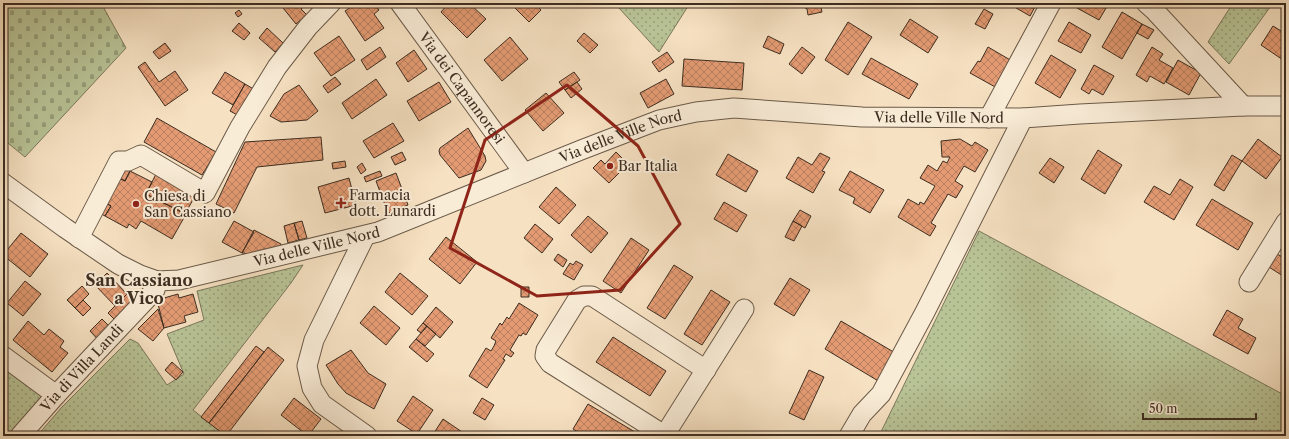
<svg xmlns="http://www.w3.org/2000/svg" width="1289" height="439" font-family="'Libre Caslon Text',serif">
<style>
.grass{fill:url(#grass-dots);stroke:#7a785c}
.cemetery{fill:url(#cemetery-stones);stroke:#7a785c}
.building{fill:url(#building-cross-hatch);stroke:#3d2d21}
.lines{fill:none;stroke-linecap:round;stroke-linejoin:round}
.minor-casing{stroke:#6b5a49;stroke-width:21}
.minor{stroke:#f9ecd7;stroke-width:19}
.marked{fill:none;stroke:#8f2418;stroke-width:3;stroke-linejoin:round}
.poi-dot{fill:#8f2418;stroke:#f9ecd7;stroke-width:1.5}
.labels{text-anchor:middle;stroke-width:4;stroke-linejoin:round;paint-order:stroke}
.street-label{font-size:14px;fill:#3d2d21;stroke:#f9ecd7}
.poi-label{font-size:14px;fill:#3d2d21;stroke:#f9ecd7;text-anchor:start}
.quarter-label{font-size:16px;font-weight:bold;fill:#3d2d21;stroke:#f9ecd7}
</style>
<defs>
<pattern id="grass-dots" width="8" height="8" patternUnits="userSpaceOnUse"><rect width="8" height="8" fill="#b8c396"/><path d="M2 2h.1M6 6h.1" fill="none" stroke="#979f7a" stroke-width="1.8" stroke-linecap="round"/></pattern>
<pattern id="cemetery-stones" width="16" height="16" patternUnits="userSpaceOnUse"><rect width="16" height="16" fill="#b8c396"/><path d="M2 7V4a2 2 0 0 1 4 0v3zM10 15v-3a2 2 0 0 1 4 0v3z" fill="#979f7a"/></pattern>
<pattern id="building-cross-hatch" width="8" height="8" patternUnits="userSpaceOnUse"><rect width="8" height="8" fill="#e49b73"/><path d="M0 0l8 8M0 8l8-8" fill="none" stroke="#ba7f5e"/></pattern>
</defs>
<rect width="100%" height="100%" fill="#f6e1c2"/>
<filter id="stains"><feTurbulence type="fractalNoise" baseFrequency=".005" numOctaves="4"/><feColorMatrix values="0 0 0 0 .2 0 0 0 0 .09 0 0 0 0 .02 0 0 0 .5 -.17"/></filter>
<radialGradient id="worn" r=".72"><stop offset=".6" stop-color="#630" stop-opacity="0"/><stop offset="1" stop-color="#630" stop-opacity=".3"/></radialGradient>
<path class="grass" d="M623,3H690L659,52L619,8Z
M1233,3H1273L1229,64L1208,42Z
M979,231L1286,396V436H879Z
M303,265L291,283L193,410L226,436H37L62,407L130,339L138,343L167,385L184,374L167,334L204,320L197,291Z
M3,364L46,396L13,436H3Z"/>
<path class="cemetery" d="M3,3H101L126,48L25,157L3,139Z"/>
<path class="building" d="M279,3H308L301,9L307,15L296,24Z
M357,3L368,4L374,3L379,10L374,14L384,28L365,41L345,11Z
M449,3H469L486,19L467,38L441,12Z
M520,3H534L541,10L529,22L515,8Z
M791,3H820L822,12L808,15L807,9L797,3L791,4Z
M1012,3H1037L1030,16L1011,5Z
M1080,3H1109L1099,20L1077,8Z
M984,9L993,14L985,29L975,24Z
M239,10L242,14L238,17L235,13Z
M1122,12L1142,24L1122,59L1102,47Z
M910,19L938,37L928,53L900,35Z
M848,22L872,37L848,75L825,60Z
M1069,22L1091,35L1081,53L1058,41Z
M239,23L250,33L244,40L232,31Z
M1142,24L1154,30L1148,39L1137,33Z
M1273,26L1286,34V62L1261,45Z
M267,28L283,43L275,52L259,38Z
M584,33L598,45L590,53L577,41Z
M339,36L355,60L331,76L314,53Z
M768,36L784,44L780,54L763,47Z
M510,37L528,59L502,81L484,60Z
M165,43L171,51L159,59L153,52Z
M380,47L386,57L367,70L361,60Z
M802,47L815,57L802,74L789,64Z
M988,47L1012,61L997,88L970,73L978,61L980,62Z
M1152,47L1163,54L1159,60L1173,68L1164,84L1150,76L1147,82L1136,75Z
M414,50L427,69L408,82L396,63Z
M667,52L674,62L659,72L652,62Z
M1051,55L1076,70L1060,98L1035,83Z
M871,58L918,84L909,99L862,74Z
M684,59L744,63L742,90L682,86Z
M1178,60L1201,73L1189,95L1166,82Z
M145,62L159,82L175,71L188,90L165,106L138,67Z
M1094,65L1114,76L1103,95L1092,89L1089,94L1081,89Z
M225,72L245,84L233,105L212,93Z
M574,72L580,80L565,90L559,82Z
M335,77L341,84L328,93L323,86Z
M376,79L387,95L352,119L342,103Z
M666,79L674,94L648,108L640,93Z
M439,82L451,102L419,121L407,101Z
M577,82L582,89L571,98L565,90Z
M245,84L257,91L241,117L230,111Z
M299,85L318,111L307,120L281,122L270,116L284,94Z
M546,93L564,113L543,131L525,110Z
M157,118L216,152L202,175L144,142Z
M393,123L404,141L374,158L363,141Z
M468,128L485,156L486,161L481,170L459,178L440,155L439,151L440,148Z
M321,137L323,160L257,167L234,213L216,204L245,142Z
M960,139L972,146L975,142L988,150L975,172L964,166L955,181L963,186L956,198L948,194L931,223L936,226L930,236L898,217L908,199L919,205L920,202L924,204L935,186L920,178L928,165L937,171L943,161L947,163L950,157H942L941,141Z
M1258,139L1282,157L1266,179L1242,161Z
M1098,150L1122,165L1105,194L1081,179Z
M402,152L406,160L395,165L391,157Z
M616,152L628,164L609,183L593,168L601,160L605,164Z
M820,153L830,158L822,171L825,172L813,193L786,178L798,157L812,165Z
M728,154L758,171L746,192L716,175Z
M1232,155L1242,161L1224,191L1214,185Z
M1050,158L1064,167L1054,183L1039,173Z
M345,161L346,167L333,169L332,163Z
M362,163L366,170L361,174L357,167Z
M120,166L130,171L125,181L115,176Z
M130,171L152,182L146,194L186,214L172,239L141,221L136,229L129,224L127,228L105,216L111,206L102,201L115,176L125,181Z
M380,171L382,176L366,182L364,177Z
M850,171L884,190L870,213L853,203L855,198L839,190Z
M396,173L408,205L388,213L376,181Z
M156,174L195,196L185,214L146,194Z
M349,178L356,205L325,213L318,187Z
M1180,179L1193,187L1174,220L1144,202L1154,186L1170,195Z
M556,187L576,205L559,224L539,207Z
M1212,199L1253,223L1238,250L1196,225Z
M102,201L111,206L105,216L96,211Z
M724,202L747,215L737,232L714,219Z
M800,210L811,216L805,228L793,221Z
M588,216L608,233L591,253L571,235Z
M234,221L254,232L242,253L222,242Z
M302,221L307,238L299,240L294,223Z
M793,221L802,226L794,241L785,237Z
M294,223L299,240L288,243L284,226Z
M535,224L553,239L542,253L524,238Z
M254,230L281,244V247L249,254L242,253Z
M21,233L48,254L30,277L3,255Z
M446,237L477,262L460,284L429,259Z
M631,238L649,250L621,293L603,281Z
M558,254L567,260L563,267L554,260Z
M1277,254L1286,259V278L1269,267Z
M576,261L583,265L574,280L563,274L570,263L573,265Z
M674,265L693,277L665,319L647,308Z
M107,273L127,294L115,306L95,285Z
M400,273L428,296L412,315L385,292Z
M790,278L810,290L794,316L774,304Z
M25,281L41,294L23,316L7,303Z
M82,286L89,294L75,308L67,300Z
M521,287H529V297H521Z
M711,290L730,302L702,345L684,334Z
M127,294L138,304L118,323L108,313Z
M178,294L179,298L193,294L198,312L184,316L186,322L164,328L157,300Z
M83,300L91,308L83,316L75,308Z
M519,303L538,315L526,335L523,333L521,336L519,335L510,350L514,353L511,357L506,354L503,359L505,360L487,388L469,376L486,348L491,351L494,346L496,341L491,338L500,323L502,325L507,317L509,319Z
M374,306L400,328L386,345L360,323Z
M436,307L453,322L440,338L423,323Z
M158,309L164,328L153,341L138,329Z
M1227,310L1243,319L1238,328L1256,338L1248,354L1213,335Z
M102,319L115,332L102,344L90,331Z
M28,321L44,335L49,329L64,341L60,347L68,353L52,372L13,340Z
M841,321L897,354L880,382L825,349Z
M423,323L427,326L421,333L417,330Z
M427,326L436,334L425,346L416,339Z
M613,337L666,371L650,396L596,362Z
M416,339L434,354L427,362L409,347Z
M256,346L264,352L209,423L201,417Z
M268,347L284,360L226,436L209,423Z
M351,350L368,373L386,384L374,409L346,393L338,384L326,365Z
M172,362L183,372L176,380L165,370Z
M809,370L824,377L804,420L789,413Z
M413,396L433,410L417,434L397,421Z
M294,398L321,419L308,436L281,415Z
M482,398L494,405L485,420L473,413Z
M588,404L640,435L639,436H585L573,429Z
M443,419L468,436H432Z
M253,431L259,436H249Z"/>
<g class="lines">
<defs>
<g id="minor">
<path id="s1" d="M400,3L524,173"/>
<path d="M1146,3L1155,11L1243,106"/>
<path d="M989,118L1051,3"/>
<path id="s2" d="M3,183L65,228L118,264L140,275L157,281L179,280L378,232L581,150L659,120L696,112L734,108L862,117L1023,118L1080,114L1243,106H1286"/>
<path d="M365,236L314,340L307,366L312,388L322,404L367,436"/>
<path d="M79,238L119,161H128L141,155L205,193L240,127L277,67L308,27L331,3"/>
<path d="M1249,282L1286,222"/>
<path d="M3,356L56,395"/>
<path d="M664,435L550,363L545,356L546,350L577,300L584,296H592L706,370"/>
<path id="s3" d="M20,436L56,395L155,290L157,281"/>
<path d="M664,436L744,309"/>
<path d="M849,436L862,414L881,394L925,312L1023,118"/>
</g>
</defs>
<use href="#minor" class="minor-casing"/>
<use href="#minor" class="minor"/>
</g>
<path class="marked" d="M567,85L638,146L680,224L620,290L537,296L450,248L485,140Z"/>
<g class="poi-dot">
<circle cx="610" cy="166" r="4"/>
<path d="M339 197h4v4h4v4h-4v4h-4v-4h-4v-4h4z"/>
<circle cx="136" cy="204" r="4"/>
</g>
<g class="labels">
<g class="street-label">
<text dy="5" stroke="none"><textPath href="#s1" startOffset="105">Via dei Capannoresi</textPath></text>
<text dy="5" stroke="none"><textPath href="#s2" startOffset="994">Via delle Ville Nord</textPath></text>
<text dy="5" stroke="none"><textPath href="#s2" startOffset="671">Via delle Ville Nord</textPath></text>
<text dy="5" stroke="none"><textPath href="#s2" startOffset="347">Via delle Ville Nord</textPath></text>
<text dy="5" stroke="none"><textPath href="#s3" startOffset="92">Via di Villa Landi</textPath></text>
</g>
<g class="poi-label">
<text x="618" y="171">Bar Italia</text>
<text x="349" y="200">Farmacia<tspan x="349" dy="16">dott. Lunardi</tspan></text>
<text x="144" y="201">Chiesa di<tspan x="144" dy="16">San Cassiano</tspan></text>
</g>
<g class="quarter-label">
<text x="139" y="286">San Cassiano<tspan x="139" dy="18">a Vico</tspan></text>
</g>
</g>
<rect width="1289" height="439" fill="none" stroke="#f6e1c2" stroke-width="16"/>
<rect x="4" y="4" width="1281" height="431" fill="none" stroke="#3d2d21" stroke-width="2"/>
<rect x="8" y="8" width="1273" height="423" fill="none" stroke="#3d2d21"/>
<path d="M1143 413v6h113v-6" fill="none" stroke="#3d2d21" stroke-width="2"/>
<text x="1149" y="413" font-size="12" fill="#3d2d21" stroke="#f9ecd7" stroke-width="3" paint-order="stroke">50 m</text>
<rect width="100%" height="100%" filter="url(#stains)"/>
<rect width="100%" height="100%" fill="url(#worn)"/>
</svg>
